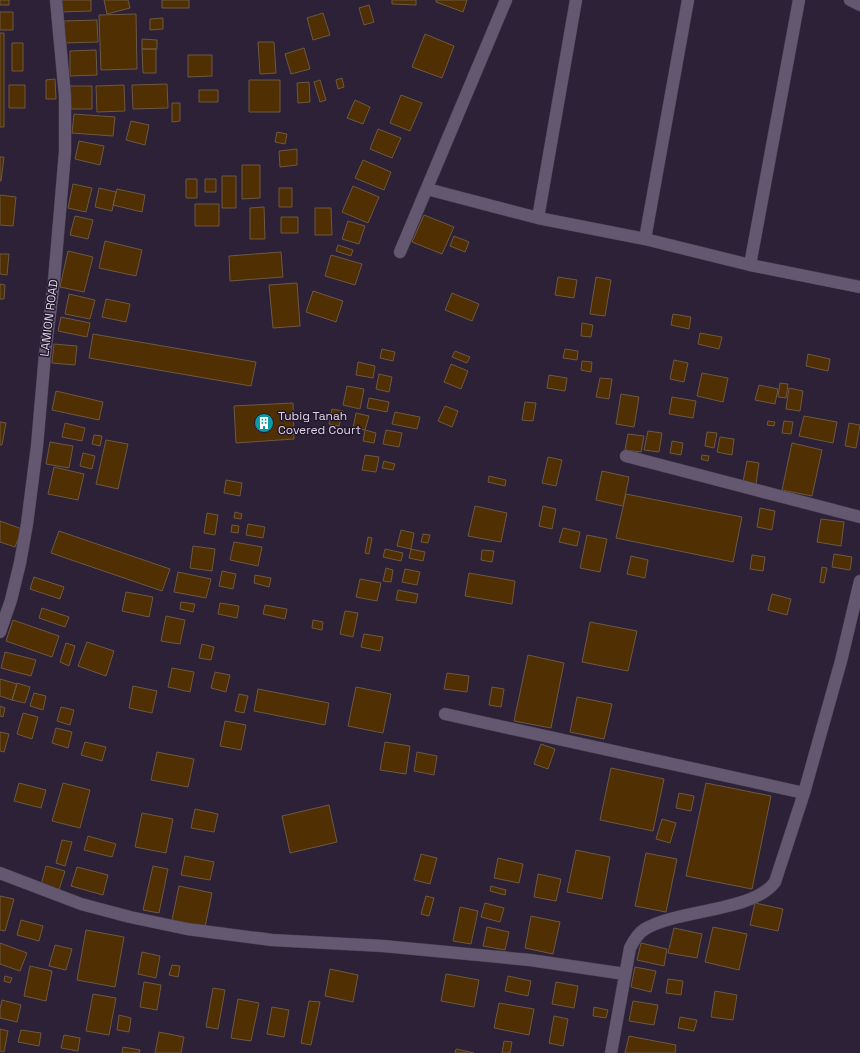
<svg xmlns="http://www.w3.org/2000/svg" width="860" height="1053" font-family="'Space Grotesk',sans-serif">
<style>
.building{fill:#502f02;stroke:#6c5843}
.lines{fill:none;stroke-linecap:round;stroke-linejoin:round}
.minor-casing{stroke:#483f51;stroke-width:13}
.minor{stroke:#645770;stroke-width:12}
.labels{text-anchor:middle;stroke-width:3;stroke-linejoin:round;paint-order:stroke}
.street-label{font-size:12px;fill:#ddd6e5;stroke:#22172c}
.poi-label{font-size:12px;fill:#ddd6e5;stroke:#22172c;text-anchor:start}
</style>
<rect width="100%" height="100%" fill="#2c2136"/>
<path class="building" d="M0,0H9V5H0Z
M59,0H91V11L59,12Z
M104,0H128L130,8L107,14Z
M162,0H189V8H162Z
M392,0H416V5L392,4Z
M436,0H467L463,12L436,2Z
M369,5L374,22L364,25L359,8Z
M0,12H13V30H0Z
M323,13L330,35L313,40L307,18Z
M136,14L137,69L101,70L99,15Z
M163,18V29L150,30V19Z
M97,20L98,42L64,43V21Z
M0,33H4V127H0Z
M425,34L454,46L442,78L412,67Z
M142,39L157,40V49H142Z
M258,42H274L276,73L260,74Z
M12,43H23V71H12Z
M304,48L310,69L291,74L285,54Z
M142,49H156V73H143Z
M96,50L97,75L70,76V51Z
M188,55H212V76L188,77Z
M342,78L344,87L338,89L336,80Z
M55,79L56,99H46V80Z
M249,80H280V112H249Z
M320,80L326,100L320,102L314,82Z
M309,82L310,102L298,103L297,83Z
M167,84L168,108L133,109L132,85Z
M9,85H25V108H9Z
M124,85L125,111L97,112L96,86Z
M70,86H92V109H71Z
M199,90H218V102H199Z
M401,95L422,103L410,131L390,123Z
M355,100L370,107L363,124L347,118Z
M172,103H180V121L172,122Z
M74,114L115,117L113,136L72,133Z
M131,121L149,125L145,145L126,140Z
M378,129L401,138L392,158L370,149Z
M277,132L287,134L285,144L275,142Z
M79,141L104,146L100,165L75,159Z
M297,149V165L280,167L279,151Z
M0,157H4L1,181H0Z
M363,160L391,172L384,190L355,178Z
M242,165H260V198L242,199Z
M222,176H236V208H222Z
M186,179H197V198H186Z
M205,179H216V192H205Z
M73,184L92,188L86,212L68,208Z
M353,186L379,197L368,223L342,212Z
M99,188L116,192L112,211L95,207Z
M279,188H292V207H279Z
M117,189L145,195L142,212L113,205Z
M0,195L16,197L13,226L0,225Z
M195,204H219V226H195Z
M264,207L265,239H250V208Z
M315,208H331L332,235H315Z
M424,215L454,227L442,254L412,242Z
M75,216L93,220L88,239L70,235Z
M281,217H298V233H281Z
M348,221L365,226L359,244L342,239Z
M454,236L469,242L465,252L450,246Z
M105,241L142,250L136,276L99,268Z
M338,245L353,250L351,256L336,251Z
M68,251L93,257L84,292L60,287Z
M281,252L283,277L230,281L229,256Z
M0,254H9L7,275L0,274Z
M331,255L362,264L355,285L325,276Z
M558,277L577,280L574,298L555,295Z
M596,277L611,280L605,316L590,314Z
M297,283L300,326L273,328L269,285Z
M0,284L5,285L4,299H0Z
M313,291L343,301L336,322L306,312Z
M452,293L479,304L472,321L445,310Z
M69,294L95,300L90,319L65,314Z
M106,299L130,304L126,322L102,317Z
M673,314L691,317L689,329L671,325Z
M61,317L90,323L87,337L58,331Z
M582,323L593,325L591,337L581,336Z
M700,333L722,337L719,349L698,344Z
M93,334L256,362L251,386L89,358Z
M54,344L77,346L75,365L52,363Z
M382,349L395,352L393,361L380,358Z
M565,349L578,351L577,360L563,358Z
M455,351L470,357L467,363L452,357Z
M808,354L830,359L828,371L806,366Z
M674,360L688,363L684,382L670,379Z
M582,361L592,362L591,372L581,370Z
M358,362L375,366L373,378L356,375Z
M451,364L468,371L461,389L444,382Z
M702,373L728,378L723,402L697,396Z
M379,374L392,377L389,392L376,389Z
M549,375L567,378L565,391L547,388Z
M600,378L612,379L609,399L596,397Z
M780,383L788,384L786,398L778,397Z
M759,385L778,389L775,404L755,400Z
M347,386L364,389L360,409L343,405Z
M789,388L803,391L800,411L786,409Z
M56,391L103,402L99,420L52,410Z
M621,394L639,397L634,427L616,424Z
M672,397L696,401L693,418L669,414Z
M369,398L389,402L387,412L367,408Z
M525,402L536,403L533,421L522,420Z
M293,403L294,439L236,443L234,406Z
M445,406L458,411L452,427L438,421Z
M332,409L343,411L339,426L329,424Z
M395,412L420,417L417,429L392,424Z
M356,413L369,416L365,430L353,428Z
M804,416L837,422L833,443L799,436Z
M768,421L775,422L774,426L767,425Z
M784,421L793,422L791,434L782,433Z
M0,422L6,423L2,445H0Z
M65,423L85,428L82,441L62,437Z
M849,423L860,425L856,448L845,446Z
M365,430L376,433L374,443L363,441Z
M386,430L402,433L399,447L383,444Z
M648,431L662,433L659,452L644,450Z
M707,432L717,433L714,448L705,446Z
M628,434L644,436L641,452L625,450Z
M94,435L102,436L100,446L92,444Z
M720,437L734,439L732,455L717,452Z
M106,440L128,444L118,489L96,484Z
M672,441L683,443L681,455L670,453Z
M50,442L73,446L69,468L46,464Z
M792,443L822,450L812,496L782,490Z
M83,453L95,456L92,469L80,466Z
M365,455L379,457L376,472L362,470Z
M702,455L709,456L708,461L701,459Z
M548,457L562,460L556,486L542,483Z
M384,461L395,464L393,470L382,468Z
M747,461L759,463L756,484L743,482Z
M54,467L84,474L78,500L48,494Z
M602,471L629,477L623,506L596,500Z
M489,476L506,480L505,486L488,482Z
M226,480L242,483L240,496L224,493Z
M626,494L742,517L733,562L616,538Z
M475,506L507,513L501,542L468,536Z
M543,506L556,509L552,529L539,526Z
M760,508L775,511L772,530L757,527Z
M235,512L242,514L241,519L234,518Z
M207,513L218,515L215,535L204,533Z
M821,519L844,522L841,546L817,542Z
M0,521L22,529L15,547L0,542Z
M248,524L265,527L263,538L246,535Z
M232,525L239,526L238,533L231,532Z
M563,528L580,532L577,546L559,542Z
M401,530L414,533L411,549L397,546Z
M59,531L170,569L162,591L51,553Z
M423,534L430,535L428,543L421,542Z
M587,535L607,539L600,572L580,568Z
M368,537L372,538L369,554L365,553Z
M234,542L262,547L258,566L230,560Z
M193,546L215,549L212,571L190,568Z
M385,549L403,553L401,561L383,557Z
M411,549L425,552L423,561L409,558Z
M482,550L494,551L492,562L481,560Z
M834,554L852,557L850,570L832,567Z
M752,555L765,557L763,571L750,569Z
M631,556L648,560L645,578L627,574Z
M822,567L827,568L824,583L820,582Z
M386,568L393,570L391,582L383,581Z
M405,569L420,572L417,585L402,582Z
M222,571L236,574L233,589L219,586Z
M178,572L211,579L206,598L174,592Z
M469,573L515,581L512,604L465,596Z
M255,575L271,578L269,587L254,583Z
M34,577L64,587L60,599L30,589Z
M360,579L381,583L377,601L356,597Z
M398,590L418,594L416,603L396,600Z
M126,592L153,597L149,617L122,611Z
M772,594L791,599L787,615L768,610Z
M181,602L195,604L193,612L180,609Z
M220,603L239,606L237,618L218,614Z
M265,605L287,609L285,619L263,614Z
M42,608L69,617L65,627L39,618Z
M345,611L358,613L353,637L340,634Z
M166,616L185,620L180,644L161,641Z
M13,620L59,636L52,657L6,641Z
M313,620L323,622L322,630L312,628Z
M590,622L637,631L628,671L582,662Z
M364,634L383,637L380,651L361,647Z
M87,642L114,651L106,676L78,666Z
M66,643L75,646L69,666L60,662Z
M202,644L214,647L211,660L199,658Z
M5,652L36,660L31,676L1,668Z
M528,655L564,663L551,728L514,721Z
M172,668L194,672L190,692L168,687Z
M215,672L230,675L226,692L211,688Z
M447,673L469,676L467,692L444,689Z
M0,679L17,684L12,700L0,696Z
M17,683L30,687L25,703L12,700Z
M133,686L157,691L152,713L129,708Z
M356,687L391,694L383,733L348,726Z
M492,687L504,689L501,707L489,705Z
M258,689L329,703L325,725L254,711Z
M34,693L46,696L43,710L30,706Z
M239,694L248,696L244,713L235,711Z
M577,697L612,704L604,739L570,732Z
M0,706L5,708L3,717L0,716Z
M61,707L74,710L70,725L57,721Z
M23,713L38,717L32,739L17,734Z
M225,721L246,725L241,750L220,746Z
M56,728L72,732L68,748L52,743Z
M0,732L9,734L4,752L0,751Z
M85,742L106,747L102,761L81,755Z
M385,742L410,746L406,774L380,770Z
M541,744L555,749L548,769L534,764Z
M157,752L194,759L188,787L151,780Z
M417,752L437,756L434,775L414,771Z
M611,768L664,779L653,831L600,820Z
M19,783L46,790L41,808L14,801Z
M63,783L90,790L80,828L52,821Z
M706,783L771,796L752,889L686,876Z
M679,793L694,796L691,811L676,808Z
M329,805L337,842L290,853L282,816Z
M195,809L218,814L214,832L191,828Z
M142,813L173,819L166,853L135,847Z
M662,819L676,823L670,843L656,839Z
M88,836L116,844L112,857L84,850Z
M62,840L72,842L65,866L56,863Z
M576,850L610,857L602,899L567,892Z
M646,853L677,859L666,912L635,906Z
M421,854L437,858L430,884L414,880Z
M185,856L214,862L210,880L181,875Z
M498,858L523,864L519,883L494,878Z
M46,866L65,871L59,890L41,885Z
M153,866L168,869L159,913L143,910Z
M77,867L108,875L103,895L71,886Z
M538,874L561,879L556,901L534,897Z
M179,886L212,893L205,927L172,920Z
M491,886L506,890L505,895L490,891Z
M0,896L14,899L5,931L0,930Z
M426,896L434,898L429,916L421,914Z
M485,903L504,908L500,922L481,917Z
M755,903L783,909L778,931L750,925Z
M460,907L478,911L471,944L453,941Z
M531,916L560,922L553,954L525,948Z
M21,920L43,926L39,941L17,935Z
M487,927L509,932L505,950L483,946Z
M713,927L747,934L739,970L705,962Z
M674,928L702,934L697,958L668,953Z
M86,930L124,937L115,987L77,980Z
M0,943L27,953L20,971L0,964Z
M641,943L667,949L664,966L637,960Z
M55,945L72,949L66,970L49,966Z
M142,952L160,956L156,978L138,974Z
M172,965L180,966L178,977L169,975Z
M30,966L52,971L46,1001L24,996Z
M635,967L656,971L651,992L631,987Z
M330,969L358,975L353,1002L325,996Z
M446,974L479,980L474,1007L441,1001Z
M5,976L12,978L10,983L4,981Z
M508,976L531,981L528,996L505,991Z
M668,979L683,981L681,995L666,993Z
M144,982L161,985L157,1010L140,1007Z
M556,982L578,986L574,1008L552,1004Z
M213,988L225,990L218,1029L206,1027Z
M715,991L737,995L733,1020L711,1017Z
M93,994L116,998L109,1035L86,1031Z
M238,999L259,1003L251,1041L231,1038Z
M2,1000L21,1005L17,1022L0,1018V1009Z
M309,1001L320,1002L311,1045L301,1043Z
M633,1001L658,1005L654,1025L629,1021Z
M499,1003L534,1009L529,1035L494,1028Z
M272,1007L289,1010L284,1037L267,1034Z
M594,1007L608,1010L606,1018L593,1016Z
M119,1015L131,1018L129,1032L117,1030Z
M554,1016L568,1019L563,1046L549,1043Z
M680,1017L697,1020L694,1031L678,1028Z
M0,1029L8,1031L4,1052L0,1051Z
M21,1030L41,1033L39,1046L18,1042Z
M159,1032L184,1037L181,1053H155Z
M64,1035L80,1038L78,1051L61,1048Z
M629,1036L676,1045L675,1053H625Z
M504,1041L512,1042L510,1053H502Z
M123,1047L140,1050L139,1053H122Z
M456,1049L474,1053H455Z"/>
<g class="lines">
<defs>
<path id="minor" d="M850,0L860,5
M427,189L538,218L645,239L750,265L860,287
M538,218L576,0
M645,239L688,0
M400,252L506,0
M750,265L799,0
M626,456L860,517
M0,632L11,600L20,563L27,524L37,446L45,354L54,281L65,152V96L56,0
M445,714L804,793
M0,873L81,904L130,917L187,929L272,940L383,946L530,960L625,974
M611,1053L630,948C634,940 638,933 645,929C678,909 753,912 775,882L804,793L841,661L860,581"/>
</defs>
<use href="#minor" class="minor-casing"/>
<use href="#minor" class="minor"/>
</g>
<defs>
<symbol id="building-disc" viewBox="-11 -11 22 22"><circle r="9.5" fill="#0f9aa8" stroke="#22172c"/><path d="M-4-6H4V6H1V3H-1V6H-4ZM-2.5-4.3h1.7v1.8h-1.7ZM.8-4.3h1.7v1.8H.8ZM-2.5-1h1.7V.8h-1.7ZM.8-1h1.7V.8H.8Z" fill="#fff"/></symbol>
</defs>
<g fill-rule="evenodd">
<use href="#building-disc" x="253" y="412" width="22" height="22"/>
</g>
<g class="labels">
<g class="street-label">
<text transform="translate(49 318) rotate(-83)" y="4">LAMION ROAD</text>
</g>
<g class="poi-label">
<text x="278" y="420">Tubig Tanah<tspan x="278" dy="14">Covered Court</tspan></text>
</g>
</g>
</svg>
